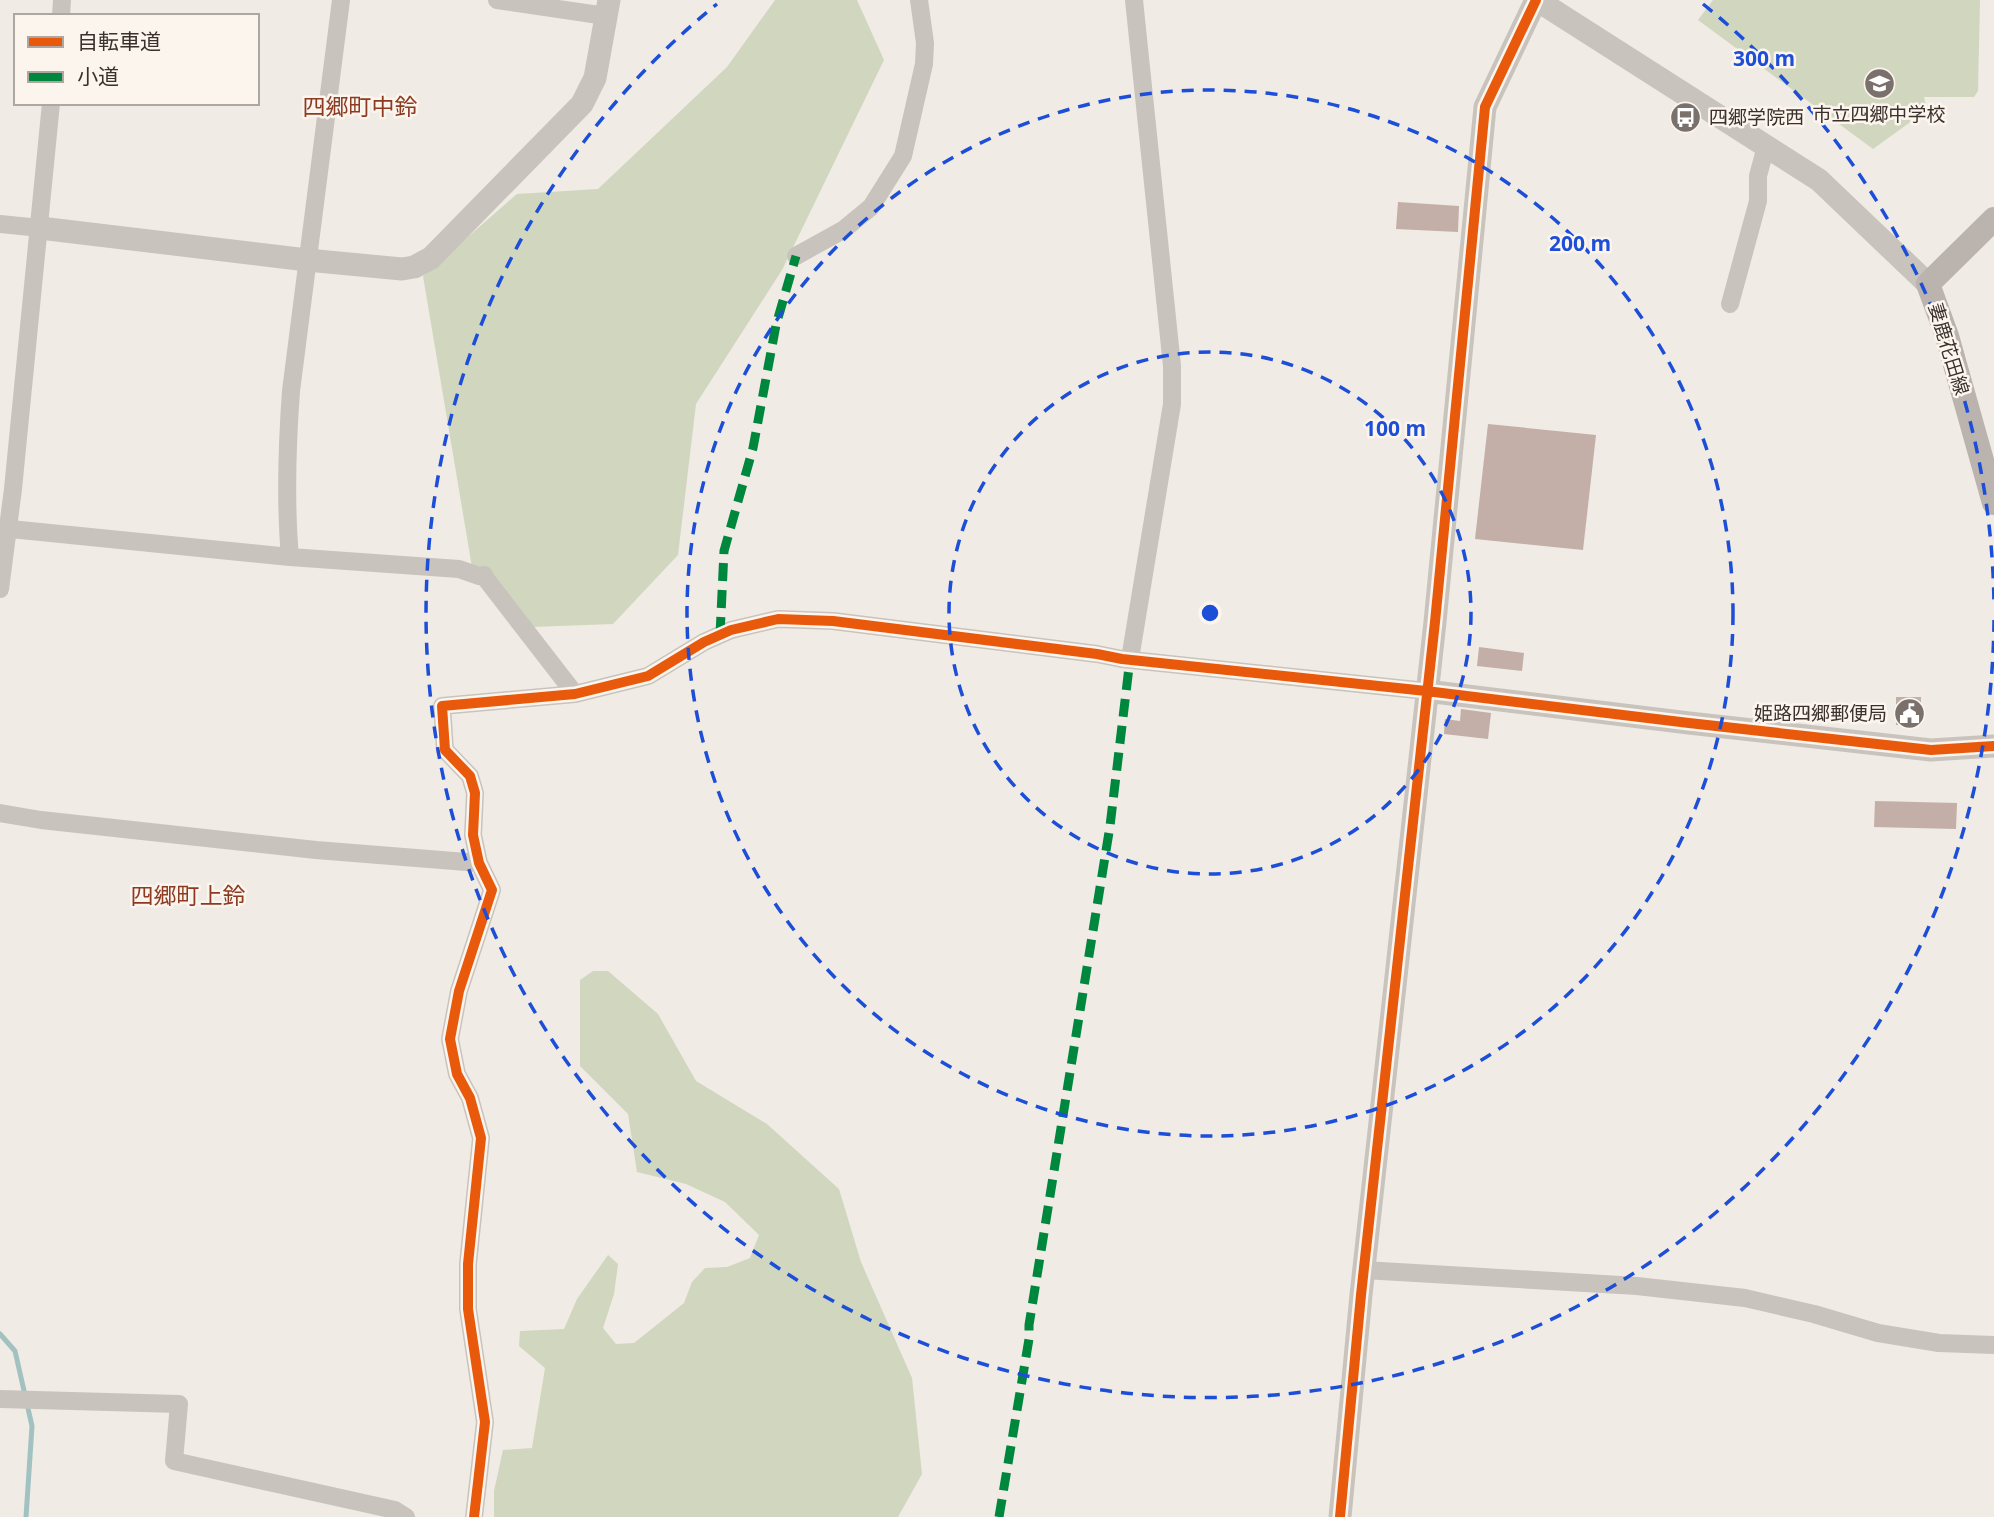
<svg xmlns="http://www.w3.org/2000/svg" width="1994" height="1517" font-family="'Open Sans','Noto Sans JP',sans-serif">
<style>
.green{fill:#d1d6bf}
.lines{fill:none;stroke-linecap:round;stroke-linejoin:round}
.stream{stroke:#a1c2c1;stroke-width:5}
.building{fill:#c3afa7}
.minor{stroke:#c9c3be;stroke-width:18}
.tertiary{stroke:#c9c3be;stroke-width:23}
.secondary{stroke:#bab3ae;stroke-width:24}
.quiet{stroke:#00873e;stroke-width:9;stroke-dasharray:18 9;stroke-linecap:butt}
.cycleway-casing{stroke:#fbf5ee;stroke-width:15}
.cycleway{stroke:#e8590c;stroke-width:10}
.ring{fill:none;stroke:#1d4ed8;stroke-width:3.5;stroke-dasharray:12 9}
.labels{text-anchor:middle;stroke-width:5;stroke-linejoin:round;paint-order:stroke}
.poi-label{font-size:19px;fill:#3b302b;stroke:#fbf5ee}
.street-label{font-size:19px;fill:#3b302b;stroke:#fbf5ee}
.quarter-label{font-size:23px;fill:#8c3b22;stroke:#fbf5ee}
.centre{fill:#1d4ed8;stroke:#fbf5ee;stroke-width:3.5}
.ring-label{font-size:21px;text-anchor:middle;font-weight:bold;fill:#1d4ed8;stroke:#fbf5ee;stroke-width:5;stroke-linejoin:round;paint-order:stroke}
</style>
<rect width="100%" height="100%" fill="#f0ebe5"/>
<path class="green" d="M775,0H857L884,60L782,270L696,404L678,555L613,624L531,627L474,579L423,276L517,194L598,189L727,67Z
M1713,0H1980L1978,91L1974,97H1924L1927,110L1873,149L1698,20Z
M593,971H608L658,1014L696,1081L767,1124L839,1189L861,1262L912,1378L922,1474L898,1517H494V1491L503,1450L532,1448L545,1368L519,1346L520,1331L564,1329L577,1299L608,1255L618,1264L614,1294L603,1328L616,1344L634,1343L684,1303L692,1282L705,1268L727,1267L750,1258L759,1235L725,1202L686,1184L637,1172L628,1114L580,1066V980Z"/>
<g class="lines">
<path class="stream" d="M0,1334L15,1351L32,1426L26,1517"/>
</g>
<path class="building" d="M1398,202L1459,206L1458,232L1396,229Z
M1488,424L1596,435L1583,550L1475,539Z
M1479,647L1524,653L1522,671L1477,666Z
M1896,697H1921V725H1896Z
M1461,709L1491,713L1488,739L1444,734L1445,719L1460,721Z
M1875,801L1957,803L1956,829L1874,827Z"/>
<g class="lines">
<path class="minor" d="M497,0L606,16
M61,16L62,0
M0,224L40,228
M796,256L843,230L871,207L903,156L924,64L925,43L919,0
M1730,304L1758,201V176L1766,146
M0,528L290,557L459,569L479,576L484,575L486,579L575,694
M290,557C285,501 287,446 291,391L341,0
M0,589L13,489L51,103
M1130,659L1172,404V366L1134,0
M0,813L41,820L316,850L479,863
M1364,1270L1637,1286L1745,1298L1814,1314L1878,1333L1939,1343L1994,1345
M0,1399L179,1404L174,1461L395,1510L406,1517
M474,1517L485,1422L468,1309V1264L481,1138L470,1098L457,1074L450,1039L459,991L492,890L479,863L473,835L475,793L470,776L445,750L442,706L575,694L648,676L704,642L731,630L778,619L833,621L1097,654L1122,659L1426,691"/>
<path class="tertiary" d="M1537,0L1819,180L1928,284
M40,228L307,260L402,269L414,267L431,258L582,104L595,78L609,0
M1426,691L1689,723L1931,750L1994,746
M1340,1517L1361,1295L1435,622L1485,107L1536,0"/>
<path class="secondary" d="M1994,219L1928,284L1947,336L1994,503"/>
<path class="quiet" d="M720,635L724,551L753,448L776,325L796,256
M999,1517L1029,1339V1325L1110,826L1130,659"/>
<defs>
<path id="cycleway" d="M474,1517L485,1422L468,1309V1264L481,1138L470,1098L457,1074L450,1039L459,991L492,890L479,863L473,835L475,793L470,776L445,750L442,706L575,694L648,676L704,642L731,630L778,619L833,621L1097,654L1122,659L1426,691L1689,723L1931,750L1994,746
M1340,1517L1361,1295L1435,622L1485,107L1536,0"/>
</defs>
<use href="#cycleway" class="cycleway-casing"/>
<use href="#cycleway" class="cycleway"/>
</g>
<g class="ring">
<circle cx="1210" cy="613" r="261"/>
<circle cx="1210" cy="613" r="523"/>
<path d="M1994 620A784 784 0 1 1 717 4M1703 4A784 784 0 0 1 1994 606"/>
</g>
<defs>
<symbol id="school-disc" viewBox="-11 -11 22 22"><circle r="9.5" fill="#7a716c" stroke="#fbf5ee"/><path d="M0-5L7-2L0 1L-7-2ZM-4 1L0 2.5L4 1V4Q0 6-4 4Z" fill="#fff"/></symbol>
<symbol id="bus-disc" viewBox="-11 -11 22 22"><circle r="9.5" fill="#7a716c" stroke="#fbf5ee"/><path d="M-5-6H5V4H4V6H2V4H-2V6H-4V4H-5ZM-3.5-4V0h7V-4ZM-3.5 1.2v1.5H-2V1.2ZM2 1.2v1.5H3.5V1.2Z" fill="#fff"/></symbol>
<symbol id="civic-disc" viewBox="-11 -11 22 22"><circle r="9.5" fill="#7a716c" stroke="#fbf5ee"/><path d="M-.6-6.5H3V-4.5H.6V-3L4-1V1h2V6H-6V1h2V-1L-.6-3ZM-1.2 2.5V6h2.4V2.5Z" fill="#fff"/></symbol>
</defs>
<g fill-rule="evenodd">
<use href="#school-disc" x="1862" y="66" width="35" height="35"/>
<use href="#bus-disc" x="1668" y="100" width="35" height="35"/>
<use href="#civic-disc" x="1892" y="696" width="35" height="35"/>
</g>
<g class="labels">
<g class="poi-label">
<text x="1879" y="121">市立四郷中学校</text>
<text x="1709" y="124" text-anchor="start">四郷学院西</text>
<text x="1887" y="720" text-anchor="end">姫路四郷郵便局</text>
</g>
<g class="street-label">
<text transform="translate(1949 349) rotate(73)" y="7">妻鹿花田線</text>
</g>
<g class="quarter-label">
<text x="360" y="115">四郷町中鈴</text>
<text x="188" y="904">四郷町上鈴</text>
</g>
</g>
<circle cx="1210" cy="613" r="10" class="centre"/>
<g class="ring-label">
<text x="1764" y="66">300 m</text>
<text x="1580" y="251">200 m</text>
<text x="1395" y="436">100 m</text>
</g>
<rect x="14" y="14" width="245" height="91" fill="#fbf5ee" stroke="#aea6a0" stroke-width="2"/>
<rect x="28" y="37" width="35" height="10" fill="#e8590c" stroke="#aea6a0" stroke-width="2"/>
<text x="77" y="49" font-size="21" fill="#3b302b">自転車道</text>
<rect x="28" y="72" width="35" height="10" fill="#00873e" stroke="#aea6a0" stroke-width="2"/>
<text x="77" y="84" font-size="21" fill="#3b302b">小道</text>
</svg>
